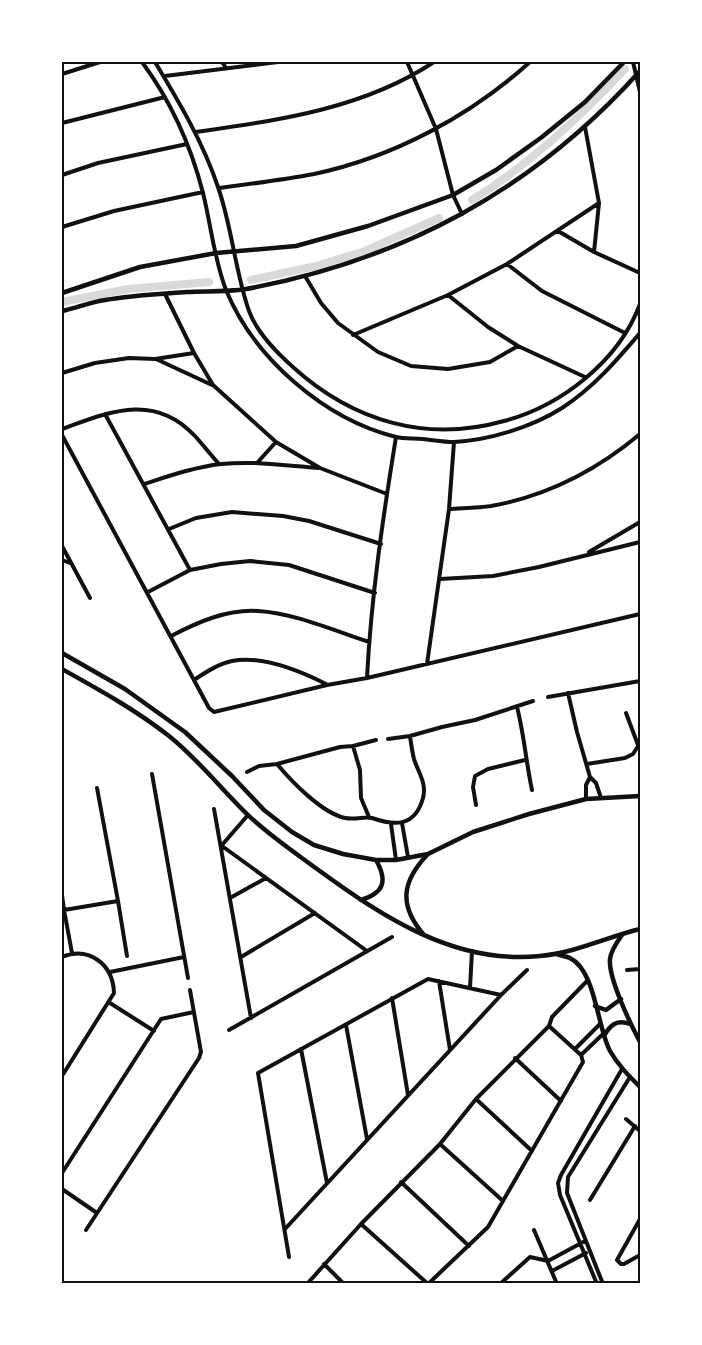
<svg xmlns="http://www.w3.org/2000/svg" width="702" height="1345" font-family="Commissioner,sans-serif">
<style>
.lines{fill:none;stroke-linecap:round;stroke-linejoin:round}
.canal{stroke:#d9d9d9;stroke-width:8}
.minor{stroke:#111;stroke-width:4}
.tertiary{stroke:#111;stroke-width:4.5}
.neatline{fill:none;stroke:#111;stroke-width:2}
</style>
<rect width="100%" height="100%" fill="#fff"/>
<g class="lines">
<path class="canal" d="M472,200C530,164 578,119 625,69
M251,280L316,266L365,251L439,218
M62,302L128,289L209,282"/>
<path class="minor" d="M142,62C170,100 191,146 203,193C211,225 214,259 226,290C254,358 324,419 396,437C404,439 414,438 423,439C433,440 444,442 454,442C490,440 532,427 562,408C593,388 616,361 640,333
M155,62C179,102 203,142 218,187C232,227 235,271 249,311C257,333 276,352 294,368C353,421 426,443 504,421C561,406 619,361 640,304
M222,62L226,68
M407,62L436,129L453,195L462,214
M633,62L640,92
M62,74L100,62
M165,76L278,62
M62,123L165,97
M585,127L599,203L594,252
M196,132C279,120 363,109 434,62
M62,175L98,163L187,144
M219,188C250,184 282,180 314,174C394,157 470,116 530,62
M62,227L114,211L203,192
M558,231L594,252L640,273
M507,264L542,291L625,333
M305,276L321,303L338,323L378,352L411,366L448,369L490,362L518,346
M165,294L194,353L213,385L276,442L320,468L387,494
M448,295L488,327L518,346L585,377
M353,335L448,295L507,264L599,203
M156,359L212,385
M62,373L95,363L129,358L155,359L194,353
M105,414L190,570
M62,429C109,412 154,392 195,436C203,445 211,455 219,464
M62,435L209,708L214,712L327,685L367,678L640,614
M257,463L276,442
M144,484C169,476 195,467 221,464C253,461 285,465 318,468
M449,509C463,508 477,508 491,506C547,496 597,470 640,434
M169,529L196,518L232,512L283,516L309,521L381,544
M62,546L90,598
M589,552L640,522
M62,560L70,563
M440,579L493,576L539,567L640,542
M148,592L190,570L221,564L250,561L289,565L375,593
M171,636C198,622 227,609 258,611C294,613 335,631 369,642
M427,664L449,509L454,442
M367,678C371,598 383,517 396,437
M194,680C206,672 218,664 232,661C262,655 300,671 326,684
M568,693L577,732L590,777L596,783L601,798
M548,697L640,681
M517,707C524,734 526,762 532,790
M626,713L638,745
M388,739L410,736L442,727L475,720L533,701
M353,746L360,770L361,798L369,817
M277,764C292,782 322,813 345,818C355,820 366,816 372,818C395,826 415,827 423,798C427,783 418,772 414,759C412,751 411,743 410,736
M587,764L625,758L633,754L640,743
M247,772L259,766L277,764L340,747L353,746L376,740
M152,774L188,978
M586,799V785L590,777
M476,805L473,787L475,776L488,769L525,760
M214,809L251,1018
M402,823L408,857
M391,824L396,860
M222,845L248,815
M222,846L367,951
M62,895L64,910L118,901L97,788
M230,898L266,878
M118,901L127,956
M64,910L72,953
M62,957C89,946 113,964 114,993L62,1076
M241,957L315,913
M627,970L640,969
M110,972L184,957
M439,981L450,1050
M470,988L472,951
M392,998L408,1095
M110,1003L154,1031
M346,1025L367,1139
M229,1030L392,937
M301,1049L327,1183
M575,1049L600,1024
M581,1055L603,1034
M515,1058L561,1101
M476,1099L532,1151
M626,1119L640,1131
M440,1144L503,1201
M62,1173L161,1019L194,1012
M401,1182L469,1246
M62,1189L97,1213
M590,1200L635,1126
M640,1219L617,1260L621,1264H624L640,1255
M361,1224L428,1284
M285,1229L501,995L527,970
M86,1230L199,1058L201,1052L190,990
M534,1230L557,1284
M289,1257L258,1073L428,979L501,995
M324,1264L344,1284
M552,1271L586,1253
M307,1284L361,1224L440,1144L476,1099L549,1026L552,1017L588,980
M428,1284L488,1227L583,1062L581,1055L549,1026
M500,1284L530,1257L548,1261L585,1241
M597,1284L560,1195L558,1183L561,1175L622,1069
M603,1284L567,1193L568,1177L630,1077"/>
<path class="tertiary" d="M62,293L140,267L216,253L296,246L368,226L453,195L496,170L542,137L585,102L624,62
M62,311C76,308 91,302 105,300C132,295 160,294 187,292C206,291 227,292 246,289C403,260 533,190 640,71
M62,653L125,689L185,732L232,776L264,810L292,832L314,845L343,854L376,860H396L428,854L473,832L529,814L586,799L640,796
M62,669C98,689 136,710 169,736C199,760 222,790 249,816C270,836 294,852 317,869C383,917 455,965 540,956C575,953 607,937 640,929
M361,900C384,893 388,881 376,860
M424,935C398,905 402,881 428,854
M622,935C617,942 611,950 610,959C608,978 631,1025 640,1042
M556,954C561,956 566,956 570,958C596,971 597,1027 610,1051C618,1065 629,1076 640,1087
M595,1006L606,1010L621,999
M604,1036C610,1025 617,1019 630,1024"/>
</g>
<rect width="702" height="1345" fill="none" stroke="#ffffff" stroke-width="126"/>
<rect x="63" y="63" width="576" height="1219" class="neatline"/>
</svg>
